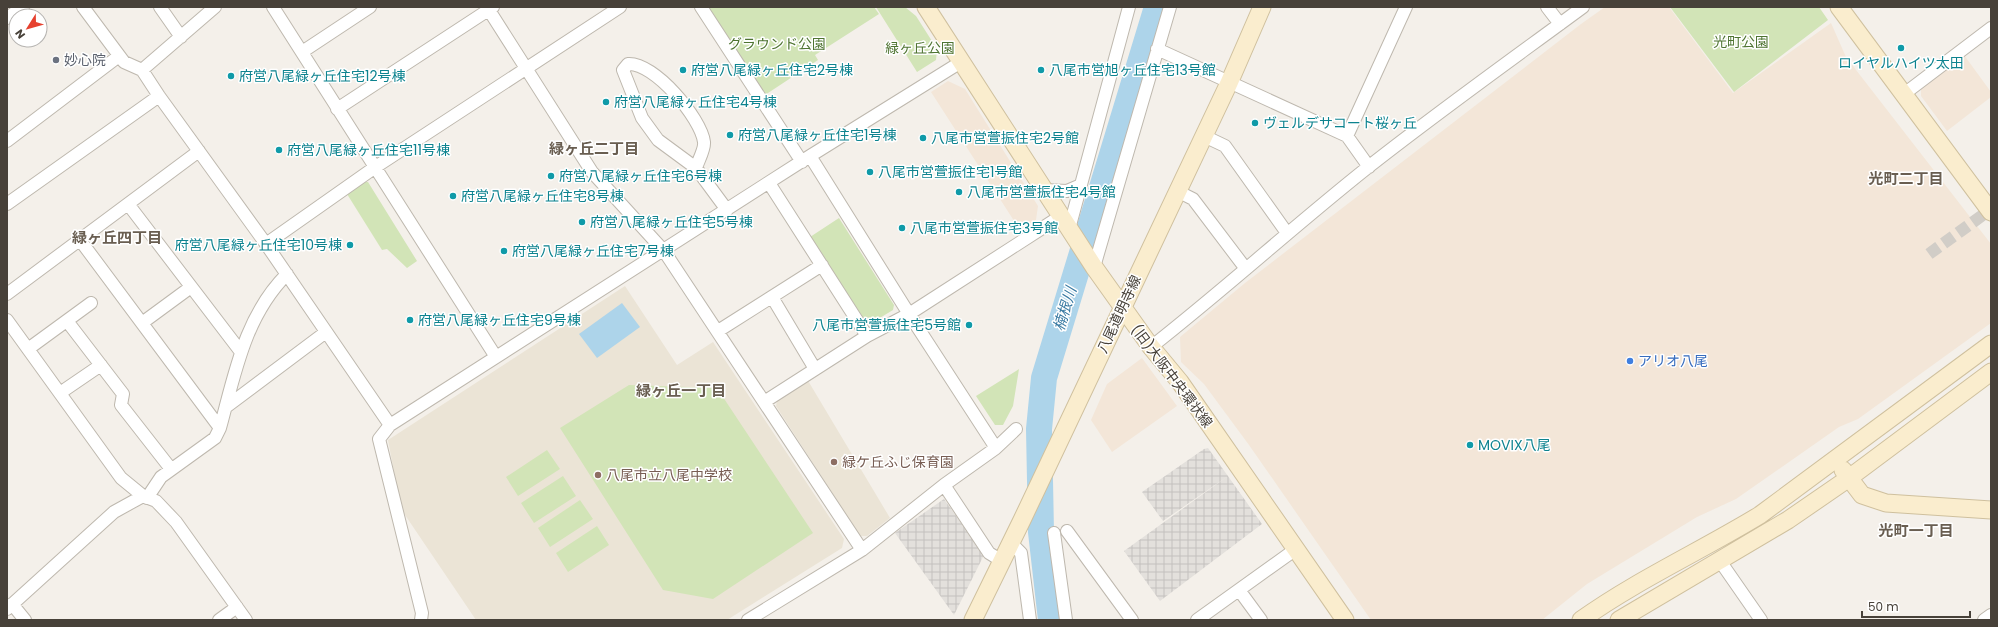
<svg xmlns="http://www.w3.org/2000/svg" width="1998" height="627" font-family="Poppins,'Noto Sans JP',sans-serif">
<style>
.commercial{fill:#f3e6d8}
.industrial{fill:url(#industrial-grid)}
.education{fill:#ebe4d6}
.park{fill:#d2e4b7}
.water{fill:#add4ea}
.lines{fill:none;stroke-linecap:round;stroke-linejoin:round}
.river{stroke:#add4ea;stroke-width:26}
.street-tunnel{stroke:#d1cdc7;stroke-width:12;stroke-dasharray:12 6;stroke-linecap:butt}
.street-casing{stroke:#beb8ae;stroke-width:14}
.secondary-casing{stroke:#cfc09e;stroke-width:19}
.street{stroke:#fff;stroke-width:12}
.secondary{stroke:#faedce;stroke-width:17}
.culture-dot{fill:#0f9aa8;stroke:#fff;stroke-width:1.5}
.worship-dot{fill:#6b7280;stroke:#fff;stroke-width:1.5}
.shop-dot{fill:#3f7fe0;stroke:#fff;stroke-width:1.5}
.education-dot{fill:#8d6e63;stroke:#fff;stroke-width:1.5}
.labels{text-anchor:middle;stroke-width:3;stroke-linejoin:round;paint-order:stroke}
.park-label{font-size:14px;fill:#4e7431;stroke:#fff}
.worship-label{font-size:14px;fill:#5b616d;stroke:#fff;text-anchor:start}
.culture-label{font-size:14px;fill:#0d838f;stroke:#fff;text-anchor:start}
.street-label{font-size:14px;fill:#474139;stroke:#fff}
.shop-label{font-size:14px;fill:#366cbe;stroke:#fff;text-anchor:start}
.education-label{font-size:14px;fill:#785e54;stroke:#fff;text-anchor:start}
.neighbourhood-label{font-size:15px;font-weight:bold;fill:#695e51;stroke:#fff}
.water-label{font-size:15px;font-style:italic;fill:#397aa2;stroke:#fff}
</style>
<defs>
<pattern id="industrial-grid" width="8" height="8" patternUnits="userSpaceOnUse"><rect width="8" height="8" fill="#e3e0dc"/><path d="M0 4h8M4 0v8" fill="none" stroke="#c4c1be"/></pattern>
</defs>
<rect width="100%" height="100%" fill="#f4f0ea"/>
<path class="commercial" d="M1605,7H1669L1733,93L1831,23L1846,57L1991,244V323L1858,419L1839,427L1736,499L1697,517L1587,584L1542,620H1371L1249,445L1204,384L1181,362L1180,337L1245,283L1581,24Z
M1964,55L1991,92V97L1947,131L1921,96V87Z
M948,81L965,89L1038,206L1036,220L1020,230L931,92Z
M1142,358L1177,406L1112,452L1091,420L1107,384Z"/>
<path class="industrial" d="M1208,448L1262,524L1160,601L1124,551L1228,476L1163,521L1142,492L1204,449Z
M944,499L984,555L954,615L895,533Z"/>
<path class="education" d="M625,286L677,365L713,342L844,539L842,548L727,620H476L401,509L388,440Z
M807,379L890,518L867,536H860L776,406L778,397Z"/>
<path class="park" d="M708,7H874L879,14L815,55L818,60L765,95Z
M876,7H905L916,16L937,49L936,60L917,72Z
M1670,7H1819L1828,20L1734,92Z
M365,182H368L417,261L407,268L387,249L382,250L347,194Z
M839,218L894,305L893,310L868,325L810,237Z
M1019,369L1013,406L1003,425H995L976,396Z
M629,385L717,388L813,533L713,599L663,590L560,428Z
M547,450L560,469L518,496L506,477Z
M563,476L576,496L534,523L521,503Z
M580,500L593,519L550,547L538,528Z
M597,526L609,545L568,572L556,553Z"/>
<path class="water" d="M622,303L640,327L597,358L579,334Z"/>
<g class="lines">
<path class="river" d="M1051,620L1041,532L1039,429L1044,378L1157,7"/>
<path class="street-tunnel" d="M1929,254L1991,209"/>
<defs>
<path id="street" d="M83,7L124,62L142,70L159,96L266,244L390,425L810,156L961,62
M160,7L181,37
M273,7L496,357
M487,7L592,172L664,251L862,550
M701,7L802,162
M1547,7L1560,24
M7,18L23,7
M1157,49L1347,136
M302,52L370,7
M142,70L215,7
M1904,94L1991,28
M337,109L493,7
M1204,136L1225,146L1287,233
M7,141L119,56
M810,156L909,314L996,448
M1369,167L1347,136L1406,7
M696,168C698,161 705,149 704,142C701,118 654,62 628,64L623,70L642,118L658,140L696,168L727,210
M769,183L867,336
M1044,190L1067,191L1081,185
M1177,191L1193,199L1246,269
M7,204L159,96
M128,204L241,352
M1069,229L1129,7
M80,240L220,428
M266,244L374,168L620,7
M1094,267L1170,7
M7,294L199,151
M772,297L815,369
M7,320L121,478L143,496L156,501L176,522L246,620
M67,321L123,394L121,405L171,469
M142,323L191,287
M718,331L822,265
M1151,347C1225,289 1294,226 1367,168C1438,112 1511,60 1583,7
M28,349L91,303
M60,393L101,365
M764,402L867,336L909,314L1061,216
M226,407L326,332
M390,425L379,439L422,613L421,620
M944,485L989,553L1002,561
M147,498L161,477L215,438L220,428C235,373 245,316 287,274
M1067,531L1132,620
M1054,533L1066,620
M1011,543L1021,553L1030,620
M1720,561L1761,620
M1239,590L1261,620
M12,604L25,620
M7,609L114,512L143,496
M219,620L237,607
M748,620L862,550L944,485L996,448L1016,429
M1197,620L1296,549
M1984,620L1991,615"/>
<path id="secondary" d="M926,7L1094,267L1151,347L1180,382L1345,620
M1839,7L1991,212
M1843,470L1862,495L1886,503L1991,510
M973,620L1022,520L1229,83L1262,7
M1581,620C1637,580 1701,551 1760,515L1991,344
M1619,620L1788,520L1849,478L1991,372"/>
</defs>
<use href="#street" class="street-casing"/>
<use href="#secondary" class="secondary-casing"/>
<use href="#street" class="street"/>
<use href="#secondary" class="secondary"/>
</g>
<g class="culture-dot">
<circle cx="1901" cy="48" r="4"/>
<circle cx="683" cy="70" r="4"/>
<circle cx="1041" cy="70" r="4"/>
<circle cx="231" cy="76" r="4"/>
<circle cx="606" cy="102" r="4"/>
<circle cx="1255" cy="123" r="4"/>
<circle cx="730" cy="135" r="4"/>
<circle cx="923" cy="138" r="4"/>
<circle cx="279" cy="150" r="4"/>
<circle cx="870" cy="172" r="4"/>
<circle cx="551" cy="176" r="4"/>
<circle cx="959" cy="192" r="4"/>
<circle cx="453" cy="196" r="4"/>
<circle cx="582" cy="222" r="4"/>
<circle cx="902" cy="228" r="4"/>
<circle cx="350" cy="245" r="4"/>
<circle cx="504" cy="251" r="4"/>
<circle cx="410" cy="320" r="4"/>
<circle cx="969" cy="325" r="4"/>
<circle cx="1470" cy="445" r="4"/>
</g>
<circle class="worship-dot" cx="56" cy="60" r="4"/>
<circle class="shop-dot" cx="1630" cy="361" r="4"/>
<g class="education-dot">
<circle cx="834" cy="462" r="4"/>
<circle cx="598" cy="475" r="4"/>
</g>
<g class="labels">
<g class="park-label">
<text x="1741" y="47">光町公園</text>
<text x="777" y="49">グラウンド公園</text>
<text x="920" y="53">緑ヶ丘公園</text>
</g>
<g class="worship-label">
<text x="64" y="65">妙心院</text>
</g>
<g class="culture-label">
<text x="1901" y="68" text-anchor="middle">ロイヤルハイツ太田</text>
<text x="691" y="75">府営八尾緑ヶ丘住宅2号棟</text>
<text x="1049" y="75">八尾市営旭ヶ丘住宅13号館</text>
<text x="239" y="81">府営八尾緑ヶ丘住宅12号棟</text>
<text x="614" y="107">府営八尾緑ヶ丘住宅4号棟</text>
<text x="1263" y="128">ヴェルデサコート桜ヶ丘</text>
<text x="738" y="140">府営八尾緑ヶ丘住宅1号棟</text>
<text x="931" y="143">八尾市営萱振住宅2号館</text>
<text x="287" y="155">府営八尾緑ヶ丘住宅11号棟</text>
<text x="878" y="177">八尾市営萱振住宅1号館</text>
<text x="559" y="181">府営八尾緑ヶ丘住宅6号棟</text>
<text x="967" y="197">八尾市営萱振住宅4号館</text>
<text x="461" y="201">府営八尾緑ヶ丘住宅8号棟</text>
<text x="590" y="227">府営八尾緑ヶ丘住宅5号棟</text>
<text x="910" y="233">八尾市営萱振住宅3号館</text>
<text x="342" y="250" text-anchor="end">府営八尾緑ヶ丘住宅10号棟</text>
<text x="512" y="256">府営八尾緑ヶ丘住宅7号棟</text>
<text x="418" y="325">府営八尾緑ヶ丘住宅9号棟</text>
<text x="961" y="330" text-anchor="end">八尾市営萱振住宅5号館</text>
<text x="1478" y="450">MOVIX八尾</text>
</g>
<g class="street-label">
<text transform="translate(1119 314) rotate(-65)" y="5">八尾道明寺線</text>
<text transform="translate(1172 376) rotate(53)" y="5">(旧)大阪中央環状線</text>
</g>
<g class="shop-label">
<text x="1638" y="366">アリオ八尾</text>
</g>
<g class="education-label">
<text x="842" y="467">緑ケ丘ふじ保育園</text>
<text x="606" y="480">八尾市立八尾中学校</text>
</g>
<g class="neighbourhood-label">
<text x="594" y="154">緑ヶ丘二丁目</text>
<text x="1906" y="184">光町二丁目</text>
<text x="117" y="243">緑ヶ丘四丁目</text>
<text x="681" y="396">緑ヶ丘一丁目</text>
<text x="1916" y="536">光町一丁目</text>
</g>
<g class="water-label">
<text transform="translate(1065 309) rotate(-73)" y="5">楠根川</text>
</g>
</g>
<rect width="1998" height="627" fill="none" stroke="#474139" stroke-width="16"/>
<g transform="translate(28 28) rotate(233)"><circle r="19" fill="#ffffff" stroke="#b5b3b0"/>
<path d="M0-3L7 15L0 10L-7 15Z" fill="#e6412f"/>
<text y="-6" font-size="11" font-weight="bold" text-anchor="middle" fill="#474139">N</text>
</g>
<path d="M1862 611v6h108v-6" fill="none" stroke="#474139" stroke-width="2"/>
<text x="1868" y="611" font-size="12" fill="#474139" stroke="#ffffff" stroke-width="3" paint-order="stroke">50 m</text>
</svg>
